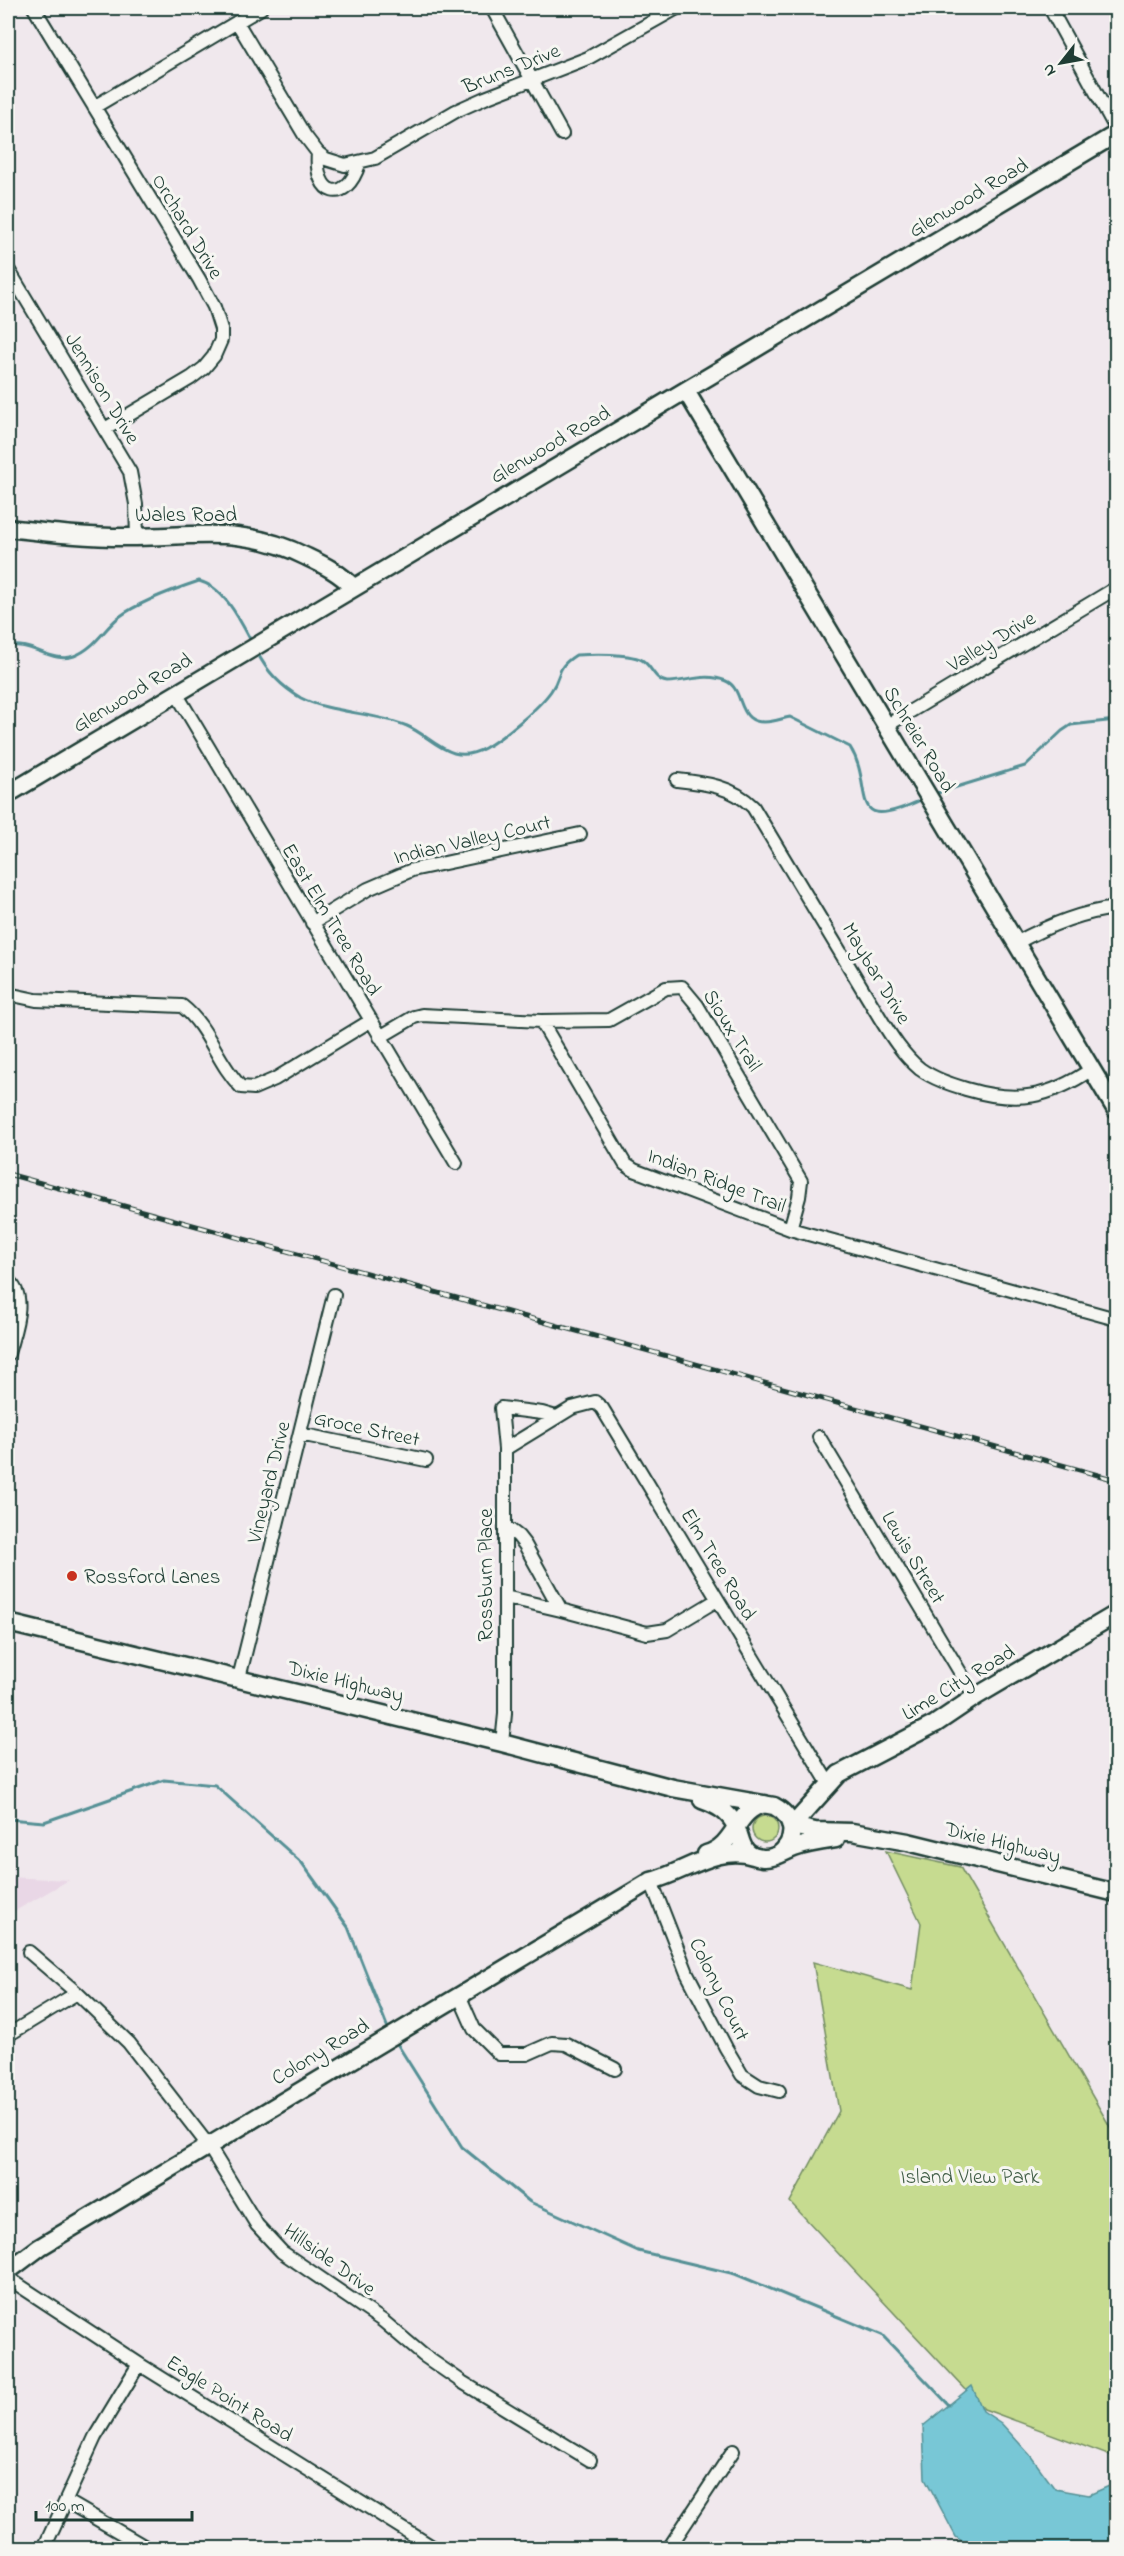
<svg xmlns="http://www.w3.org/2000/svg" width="1124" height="2556" font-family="'Indie Flower',sans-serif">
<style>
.built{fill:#e9d7e6}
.green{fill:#c6db90;stroke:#728c62;stroke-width:1.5}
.water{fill:#78c7d6;stroke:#549095;stroke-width:1.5}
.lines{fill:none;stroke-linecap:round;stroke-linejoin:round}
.stream{stroke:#549095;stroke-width:3}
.street-casing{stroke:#1f3d34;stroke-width:16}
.secondary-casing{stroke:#1f3d34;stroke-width:21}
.street{stroke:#f6f6f2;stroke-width:12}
.secondary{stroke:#f6f6f2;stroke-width:16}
.rail-casing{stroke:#1f3d34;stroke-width:5}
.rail{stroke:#f6f6f2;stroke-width:3;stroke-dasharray:9;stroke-linecap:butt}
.poi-dot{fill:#c8321e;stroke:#f6f6f2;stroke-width:2}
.labels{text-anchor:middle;stroke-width:6;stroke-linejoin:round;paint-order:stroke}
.street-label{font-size:21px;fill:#1f3d34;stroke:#f6f6f2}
.poi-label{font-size:21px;fill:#1f3d34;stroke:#f6f6f2;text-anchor:start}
.park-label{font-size:21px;fill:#405d46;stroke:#f6f6f2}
</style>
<rect width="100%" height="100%" fill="#f0e8ed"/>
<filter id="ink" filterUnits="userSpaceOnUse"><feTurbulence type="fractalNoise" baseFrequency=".0167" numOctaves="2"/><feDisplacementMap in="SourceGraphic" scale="12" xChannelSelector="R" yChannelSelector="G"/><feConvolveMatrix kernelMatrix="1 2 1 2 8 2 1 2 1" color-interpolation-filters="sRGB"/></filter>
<g filter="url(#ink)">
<path class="built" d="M8,1877L69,1880L8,1915Z"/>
<path class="green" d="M752 1829a13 13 0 1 1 26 0a13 13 0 1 1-26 0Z
M886,1851L960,1867L1116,2137V2458L984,2409L790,2202L839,2111L813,1962L912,1990L921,1923Z"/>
<path class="water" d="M972,2386L983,2411L1001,2423L1030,2455L1055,2489L1089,2495L1116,2483V2548H972L956,2537L925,2478L923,2426Z"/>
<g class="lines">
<path class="stream" d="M8,647C29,640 52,664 74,656C94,649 103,630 119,617C139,602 175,589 199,581C224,587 240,620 251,641
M257,652C267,672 282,687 301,698C330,713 374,712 407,726C424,733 436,748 454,753C464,756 476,753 485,748C504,737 539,708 551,691C563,674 554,669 576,655C595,654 622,653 640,659C651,663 654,681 667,682C687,682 705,672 726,681C747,690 734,729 773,721C779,720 784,718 790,717L850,747C876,788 843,837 923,799
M934,794L1025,766L1062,731L1071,725L1116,720
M8,1819L44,1822L164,1780L215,1785L302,1863L348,1927L387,2026
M396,2042L462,2147L530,2202L638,2251L735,2274L882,2335L949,2405"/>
<defs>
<path id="street" d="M34,8L199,279L214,307L221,329V340L214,356L204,368L191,378L105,429
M492,8L562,134
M1050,8L1116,129
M237,22L305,136L318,153C314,197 346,205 359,164
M94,107L261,8
M318,153L326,159L345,165L375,158L456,111L485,98L588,58L677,8
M8,269L130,472L136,504L137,537
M176,693L456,1163
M886,726L1116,588
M677,780C705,783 732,786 753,807L880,1018C891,1036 903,1055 920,1069C934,1079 950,1084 966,1089C1017,1104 1049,1098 1092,1069
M312,923L368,889L412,870L580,834
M1016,943C1047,926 1081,912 1116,908
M8,994L36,1000L182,1006C209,1027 217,1063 241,1087L254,1088L275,1079L370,1021
M541,1021L609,1020L666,988L682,987L697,1005L801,1181L799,1197L790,1229
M380,1037L414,1017L422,1015L541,1021L625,1164L634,1170L790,1229L1116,1319
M8,1281C29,1296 13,1333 8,1354
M300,1434L426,1460
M819,1437L975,1697
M505,1449L572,1408L595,1402L602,1408L829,1784
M505,1526L518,1536L525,1545L561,1610L647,1633L667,1630L717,1600
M505,1597L561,1610
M239,1678L334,1295
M502,1743L505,1714V1449L501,1408L542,1413L556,1417
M651,1881L687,1973L726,2048L742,2075L759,2086L779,2091
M29,1952L77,1993L129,2043L208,2145L257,2225L282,2252L383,2321L423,2355L462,2382L590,2460
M459,1995L474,2029L499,2054H527L552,2043L566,2044L615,2069
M8,2035L77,1993
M8,2278L139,2364L434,2548
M66,2501L147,2548
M44,2548L95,2437L139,2364
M669,2548L733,2451"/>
<path id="secondary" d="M686,391L1116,1110
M8,528C50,533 93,538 136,537C201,536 246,526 307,557C324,565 340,573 353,587
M8,794L1116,134
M8,1623L502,1743L673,1788L774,1806C796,1818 797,1841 778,1855
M702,1800C716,1805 728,1811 735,1825C743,1839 739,1856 763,1858C774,1859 784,1852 794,1848C807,1843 822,1841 836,1839
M792,1826L839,1774L935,1724L975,1697L1116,1614
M792,1826L815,1831L852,1832L908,1842L1116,1893
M706,1854C737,1845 735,1809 765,1804
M8,2271L40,2247L651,1881C683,1873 719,1844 753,1856"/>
</defs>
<use href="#street" class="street-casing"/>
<use href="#secondary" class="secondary-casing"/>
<use href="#street" class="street"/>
<use href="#secondary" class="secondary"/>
<defs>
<path id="rail" d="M8,1174L1116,1480"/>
</defs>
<use href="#rail" class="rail-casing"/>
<use href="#rail" class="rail"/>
</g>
</g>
<circle class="poi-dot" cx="72" cy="1576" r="6"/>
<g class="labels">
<g class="street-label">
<text transform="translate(511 68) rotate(-22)" y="7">Bruns Drive</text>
<text transform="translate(968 197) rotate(-31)" y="7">Glenwood Road</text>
<text transform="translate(188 226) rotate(59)" y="7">Orchard Drive</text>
<text transform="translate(103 388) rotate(59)" y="7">Jennison Drive</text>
<text transform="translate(550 444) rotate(-30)" y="7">Glenwood Road</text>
<text x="186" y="521">Wales Road</text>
<text transform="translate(991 641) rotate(-31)" y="7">Valley Drive</text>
<text transform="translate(132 692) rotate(-31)" y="7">Glenwood Road</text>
<text transform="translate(920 739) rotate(59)" y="7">Schreier Road</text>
<text transform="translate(472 839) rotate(-13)" y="7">Indian Valley Court</text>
<text transform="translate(332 919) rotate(59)" y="7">East Elm Tree Road</text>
<text transform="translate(877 973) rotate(59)" y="7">Maybar Drive</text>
<text transform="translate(733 1030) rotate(58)" y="7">Sioux Trail</text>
<text transform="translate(717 1180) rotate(21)" y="7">Indian Ridge Trail</text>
<text transform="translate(367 1428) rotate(12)" y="7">Groce Street</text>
<text transform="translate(268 1482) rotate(-76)" y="7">Vineyard Drive</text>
<text transform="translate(914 1557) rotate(59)" y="7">Lewis Street</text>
<text transform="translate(719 1564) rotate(59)" y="7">Elm Tree Road</text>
<text transform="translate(485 1575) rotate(-90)" y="7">Rossburn Place</text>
<text transform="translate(346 1681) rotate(14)" y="7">Dixie Highway</text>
<text transform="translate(958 1682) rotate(-31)" y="7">Lime City Road</text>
<text transform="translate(1003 1842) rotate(14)" y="7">Dixie Highway</text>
<text transform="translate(720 1989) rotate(64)" y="7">Colony Court</text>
<text transform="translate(320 2051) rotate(-31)" y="7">Colony Road</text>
<text transform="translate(330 2259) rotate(36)" y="7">Hillside Drive</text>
<text transform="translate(230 2398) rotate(32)" y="7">Eagle Point Road</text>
</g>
<g class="poi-label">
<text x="84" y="1583">Rossford Lanes</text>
</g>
<g class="park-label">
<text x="970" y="2183">Island View Park</text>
</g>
</g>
<rect width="1124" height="2556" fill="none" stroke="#f6f6f2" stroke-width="30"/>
<rect x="15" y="15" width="1094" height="2526" fill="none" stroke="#1f3d34" stroke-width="2" filter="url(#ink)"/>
<g transform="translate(1061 63) rotate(239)" stroke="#f6f6f2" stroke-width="4.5" paint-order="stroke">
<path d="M0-4.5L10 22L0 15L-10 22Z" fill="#1f3d34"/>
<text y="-9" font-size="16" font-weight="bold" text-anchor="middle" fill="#1f3d34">N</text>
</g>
<path d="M36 2511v9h156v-9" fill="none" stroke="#1f3d34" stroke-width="3"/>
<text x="45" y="2511" font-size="18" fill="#1f3d34" stroke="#f6f6f2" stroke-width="4.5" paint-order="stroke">100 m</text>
</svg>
